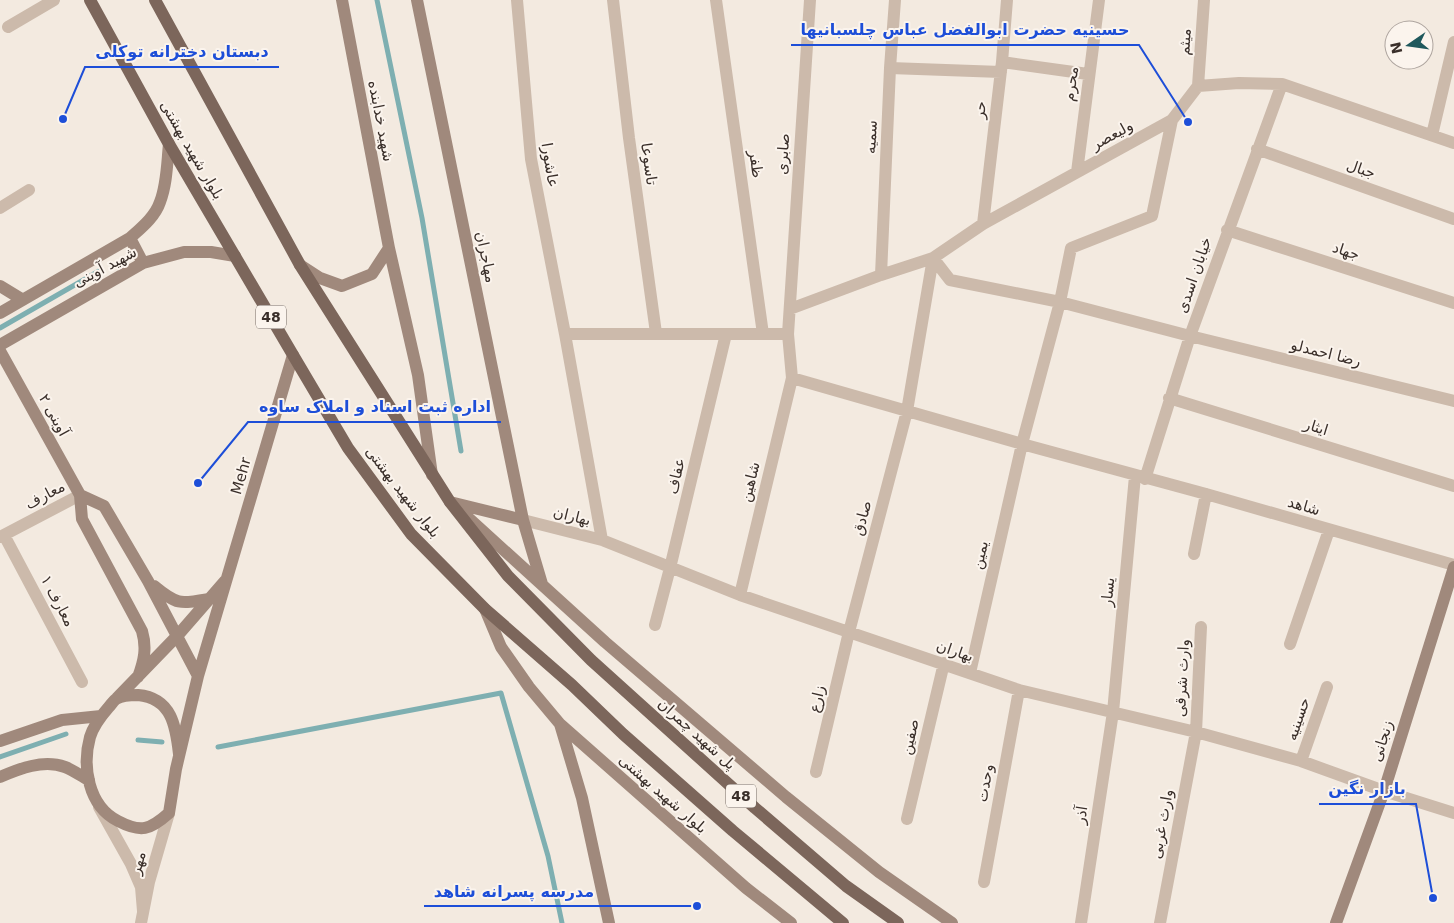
<svg xmlns="http://www.w3.org/2000/svg" width="1454" height="923" font-family="'DejaVu Sans','Noto Naskh Arabic',sans-serif">
<style>
.lines{fill:none;stroke-linecap:round;stroke-linejoin:round}
.stream{stroke:#7eafb1;stroke-width:5}
.street{stroke:#ccbaab;stroke-width:12}
.secondary{stroke:#a0897c;stroke-width:12}
.primary{stroke:#7c665b;stroke-width:12}
.labels{text-anchor:middle;stroke-width:4;stroke-linejoin:round;paint-order:stroke}
.shield{fill:#fbf4ed;stroke:#746a64;stroke-width:1}
.shield-label{font-size:14px;font-weight:bold;fill:#3a2f2a}
.street-label{font-size:15px;fill:#3a2f2a;stroke:#fbf4ed}
.leader{fill:none;stroke:#1d4ed8;stroke-width:2}
.callout-dot{fill:#1d4ed8;stroke:#fbf4ed;stroke-width:2}
.callout-label{font-size:16px;text-anchor:middle;font-weight:bold;fill:#1d4ed8;stroke:#fbf4ed;stroke-width:4;stroke-linejoin:round;paint-order:stroke}
</style>
<rect width="100%" height="100%" fill="#f3eae0"/>
<g class="lines">
<path class="stream" d="M377,0L422,218L461,451
M0,328L99,271
M138,740L162,742
M218,747L501,693L548,856L562,923
M0,757L66,734"/>
<path class="street" d="M517,0L531,159L565,334
M613,0L629,138L656,333
M716,0L763,334
M8,27L54,0
M1002,62L1088,74
M890,68L1001,72
M1198,86L1204,0
M1432,135L1454,42
M1257,149L1454,219
M1077,172L1099,0
M0,208L29,190
M983,224L1002,62L1007,0
M1227,230L1454,303
M933,258L950,280L1060,302L1190,336L1454,401
M881,275L890,68L895,0
M790,309L881,275L933,258L983,224L1172,120L1198,86L1239,83L1282,84L1454,143
M792,378L1022,444L1206,494L1454,565
M1169,398L1454,486
M1145,479L1190,336L1282,84
M523,520L602,540L740,595L1019,690L1196,732L1301,761L1384,791L1454,813
M4,535L82,682
M0,537L80,495
M602,540L565,334H788
M1194,554L1206,494
M740,595L792,378L788,334L810,0
M655,625L670,568L726,334
M1290,644L1329,530
M970,673L1022,444L1060,302L1071,248L1152,216L1172,120
M1301,761L1327,687
M816,772L849,632L907,411L933,258
M99,807L131,864L141,887L143,911
M907,819L944,663
M984,882L1019,690
M141,923L149,882L169,813
M1081,923L1113,712L1135,476
M1160,923L1196,732L1201,627"/>
<path class="secondary" d="M342,0L389,248L418,375L432,475
M417,0L523,520L542,584
M130,238L143,263
M300,265L320,278L342,286L372,274L389,248
M0,286L23,300
M0,313L130,238C141,228 155,217 160,202C167,184 167,163 169,144
M0,345L143,263L184,252H211L235,256
M0,351L80,495L82,519L142,631C147,648 144,661 138,677
M80,495L104,506L148,581L198,676
M450,502L523,520
M464,514L605,642L786,797L879,872L952,923
M154,586C177,605 180,604 208,599
M485,609L501,647L529,687L560,724L746,888L791,923
M117,698L178,635L225,581
M560,724L582,798L609,923
M0,741L62,720L101,716
M179,754C176,727 172,698 138,695C131,695 122,695 116,699C113,701 111,705 108,708C101,716 93,727 90,737C82,766 88,806 118,821C141,833 150,830 169,813L176,769L198,676L293,355
M0,777C19,769 43,759 65,767C73,770 81,776 89,780
M1336,923L1384,791L1454,567"/>
<path class="primary" d="M90,0L169,144L293,355L348,448L411,534L485,609L572,685L623,734L733,831L843,923
M155,0L300,265L450,502L508,576L591,660L755,808L846,886L898,923"/>
</g>
<g class="labels">
<g class="shield">
<rect x="256" y="305.5" width="30" height="23" rx="4"/>
<rect x="726" y="784.5" width="30" height="23" rx="4"/>
</g>
<g class="shield-label">
<text x="271" y="322">48</text>
<text x="741" y="801">48</text>
</g>
<g class="street-label">
<text transform="translate(1185 42) rotate(-86)" y="5">میثم</text>
<text transform="translate(1071 84) rotate(-83)" y="5">محرم</text>
<text transform="translate(980 110) rotate(-83)" y="5">حر</text>
<text transform="translate(381 121) rotate(79)" y="5">شهید خدابنده</text>
<text transform="translate(1112 135) rotate(-29)" y="5">ولیعصر</text>
<text transform="translate(871 137) rotate(-87)" y="5">سمیه</text>
<text transform="translate(192 150) rotate(60)" y="5">بلوار شهید بهشتی</text>
<text transform="translate(783 154) rotate(-86)" y="5">صابری</text>
<text transform="translate(649 164) rotate(82)" y="5">تاسوعا</text>
<text transform="translate(756 164) rotate(82)" y="5">ظفر</text>
<text transform="translate(550 165) rotate(81)" y="5">عاشورا</text>
<text transform="translate(1361 169) rotate(19)" y="5">جبال</text>
<text transform="translate(1346 251) rotate(18)" y="5">جهاد</text>
<text transform="translate(486 257) rotate(78)" y="5">مهاجران</text>
<text transform="translate(105 267) rotate(-28)" y="5">شهید آوینی</text>
<text transform="translate(1194 275) rotate(-71)" y="5">خیابان اسدی</text>
<text transform="translate(1326 353) rotate(14)" y="5">رضا احمدلو</text>
<text transform="translate(54 415) rotate(61)" y="5">۲ آوینی</text>
<text transform="translate(1316 427) rotate(17)" y="5">ایثار</text>
<text transform="translate(241 476) rotate(-74)" y="5">Mehr</text>
<text transform="translate(676 476) rotate(-77)" y="5">عفاف</text>
<text transform="translate(750 482) rotate(-76)" y="5">شاهین</text>
<text transform="translate(403 492) rotate(52)" y="5">بلوار شهید بهشتی</text>
<text transform="translate(45 495) rotate(-28)" y="5">معارف</text>
<text transform="translate(1304 506) rotate(16)" y="5">شاهد</text>
<text transform="translate(572 516) rotate(14)" y="5">بهاران</text>
<text transform="translate(862 518) rotate(-75)" y="5">صادق</text>
<text transform="translate(980 555) rotate(-77)" y="5">یمین</text>
<text transform="translate(1108 592) rotate(-85)" y="5">یسار</text>
<text transform="translate(58 601) rotate(62)" y="5">معارف ۱</text>
<text transform="translate(955 651) rotate(19)" y="5">بهاران</text>
<text transform="translate(1182 678) rotate(-87)" y="5">وارث شرقی</text>
<text transform="translate(817 699) rotate(-77)" y="5">زارع</text>
<text transform="translate(1298 719) rotate(-71)" y="5">حسینیه</text>
<text transform="translate(697 734) rotate(42)" y="5">پل شهید چمران</text>
<text transform="translate(910 737) rotate(-77)" y="5">صفین</text>
<text transform="translate(1382 741) rotate(-73)" y="5">زنجانی</text>
<text transform="translate(985 783) rotate(-80)" y="5">وحدت</text>
<text transform="translate(663 794) rotate(41)" y="5">بلوار شهید بهشتی</text>
<text transform="translate(1081 815) rotate(-81)" y="5">آذر</text>
<text transform="translate(1162 824) rotate(-80)" y="5">وارث غربی</text>
<text transform="translate(138 863) rotate(-75)" y="5">مهر</text>
</g>
</g>
<path class="leader" d="M1188 122L1139 45H791M63 119L85 67H279M198 483L248 422H501M1433 898L1416 804H1319M697 906L604 906H424"/>
<g class="callout-dot">
<circle cx="1188" cy="122" r="5"/>
<circle cx="63" cy="119" r="5"/>
<circle cx="198" cy="483" r="5"/>
<circle cx="1433" cy="898" r="5"/>
<circle cx="697" cy="906" r="5"/>
</g>
<g class="callout-label">
<text x="965" y="35">حسینیه حضرت ابوالفضل عباس چلسبانیها</text>
<text x="182" y="57">دبستان دخترانه توکلی</text>
<text x="375" y="412">اداره ثبت اسناد و املاک ساوه</text>
<text x="1367" y="794">بازار نگین</text>
<text x="514" y="897">مدرسه پسرانه شاهد</text>
</g>
<g transform="translate(1409 45) rotate(257)"><circle r="24" fill="#fbf4ed" stroke="#aea59f"/>
<path d="M0-4L9 19L0 12L-9 19Z" fill="#1f585c"/>
<text y="-8" font-size="14" font-weight="bold" text-anchor="middle" fill="#3a2f2a">N</text>
</g>
</svg>
